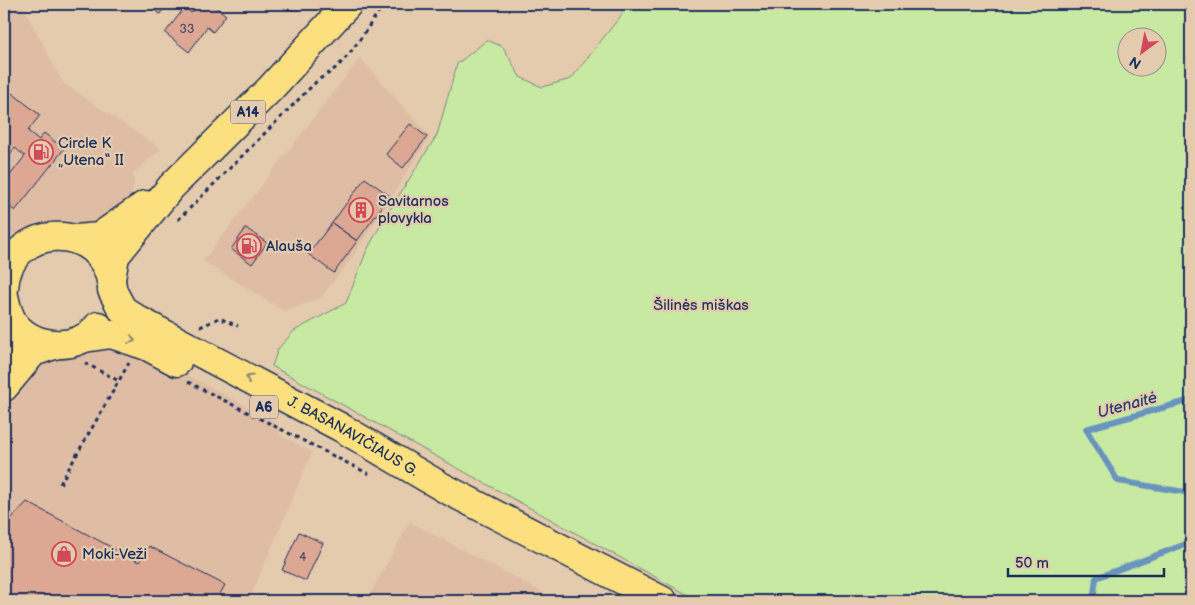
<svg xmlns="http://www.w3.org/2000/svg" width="1195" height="605" font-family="'Balsamiq Sans',sans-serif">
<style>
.built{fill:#dfbda4}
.green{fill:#c8e9a2;stroke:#728c80;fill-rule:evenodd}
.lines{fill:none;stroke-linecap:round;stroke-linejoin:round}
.stream{stroke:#6894bd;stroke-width:6}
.building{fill:#dda893;stroke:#1b2f5e}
.primary-casing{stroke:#1b2f5e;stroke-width:31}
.highway-casing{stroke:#1b2f5e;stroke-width:31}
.path{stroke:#1b2f5e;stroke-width:3;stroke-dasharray:4 4;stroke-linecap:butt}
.primary{stroke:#fce080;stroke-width:28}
.highway{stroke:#fce080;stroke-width:28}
.oneway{stroke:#8c886f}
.labels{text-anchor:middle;stroke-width:4.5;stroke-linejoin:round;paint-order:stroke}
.number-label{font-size:12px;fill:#4c4d6b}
.shield{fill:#e5cbad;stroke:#585e76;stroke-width:1}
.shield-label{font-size:14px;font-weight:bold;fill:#1b2f5e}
.poi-label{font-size:15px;fill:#1b2f5e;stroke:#e5cbad;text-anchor:start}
.park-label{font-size:15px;fill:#243861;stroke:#e5cbad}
.street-label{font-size:15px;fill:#1b2f5e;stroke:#e5cbad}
.water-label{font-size:16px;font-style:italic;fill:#28406e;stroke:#e5cbad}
</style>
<rect width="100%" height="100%" fill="#e5cbad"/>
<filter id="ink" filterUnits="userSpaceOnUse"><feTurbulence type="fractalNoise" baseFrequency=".02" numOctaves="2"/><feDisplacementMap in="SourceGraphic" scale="10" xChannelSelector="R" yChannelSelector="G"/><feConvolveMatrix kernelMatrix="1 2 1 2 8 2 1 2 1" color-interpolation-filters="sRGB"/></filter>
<g filter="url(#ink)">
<path class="built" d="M4,4H22L63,83L161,149L133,173L134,183L132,194L126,204L104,223L4,237Z
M360,58L430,137L352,258L320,299L284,311L203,261Z
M96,344L140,350L269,418L279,428L280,435L312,452L249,601H4V400L40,360Z
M410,522L544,593L539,601H366Z"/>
<path class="green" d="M630,4H1191V601H699L272,366L278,349L294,331L346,303L367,250L386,216L437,135L457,64L487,40L503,47L520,77L542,87L571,79ZM1128,38H1158V68H1128Z"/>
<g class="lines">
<path class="stream" d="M1191,400L1086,429L1118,481L1191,493
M1093,601L1096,578L1191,542"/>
</g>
<path class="building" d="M146,4H167L160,14Z
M198,4H212L226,15L213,32L207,27L189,52L165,33L185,7L191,13Z
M283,4H302L298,10L286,9Z
M12,93L40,115L28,131L39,140L44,133L64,149L15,211L4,202V183L25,156L15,148L4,162V104Z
M410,124L427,137L403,168L386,154Z
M365,178L390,196L357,241L332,223Z
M332,223L357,241L334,273L308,254Z
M246,228L267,243L252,264L231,249Z
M27,502L139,562L149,546L225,585L216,601H4V526Z
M299,532L323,543L306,581L282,570Z
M260,595L270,601H256Z"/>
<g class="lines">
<defs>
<path id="primary" d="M4,352L9,338L8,312
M4,387L33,352L54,345"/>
<g id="highway">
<path d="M76,239L99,237L145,205"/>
<path d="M111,279L115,256L171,187L270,89L348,4"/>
<path d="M4,288C8,221 103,219 112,286"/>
<path id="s1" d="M112,290L122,309L138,320L340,427L444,488L663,601"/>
<path d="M4,296C6,306 8,316 15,325C35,349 78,352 98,326"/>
<path d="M84,338L111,334L147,346L177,362"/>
</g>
</defs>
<use href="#primary" class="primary-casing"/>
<use href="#highway" class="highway-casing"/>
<path class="path" d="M178,220L319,79C350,64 364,29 385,4
M200,327L219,318L238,326
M85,363L119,381
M188,382L369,474
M60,484L129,363"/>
<use href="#primary" class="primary"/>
<use href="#highway" class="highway"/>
</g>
<defs><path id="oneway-chevron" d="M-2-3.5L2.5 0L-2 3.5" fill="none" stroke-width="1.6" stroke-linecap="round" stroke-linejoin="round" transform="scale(1.25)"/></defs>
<g class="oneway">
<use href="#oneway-chevron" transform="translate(132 340) rotate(19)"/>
<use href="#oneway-chevron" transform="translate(249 378) rotate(-152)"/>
</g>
</g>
<defs>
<symbol id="fuel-ring" viewBox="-11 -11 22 22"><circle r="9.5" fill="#e5cbad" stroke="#d1495b" stroke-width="1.5"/><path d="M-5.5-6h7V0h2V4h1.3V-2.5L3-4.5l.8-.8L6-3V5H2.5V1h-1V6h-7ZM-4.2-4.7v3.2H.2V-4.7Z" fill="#d1495b"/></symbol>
<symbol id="building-ring" viewBox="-11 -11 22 22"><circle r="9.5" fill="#e5cbad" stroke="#d1495b" stroke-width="1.5"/><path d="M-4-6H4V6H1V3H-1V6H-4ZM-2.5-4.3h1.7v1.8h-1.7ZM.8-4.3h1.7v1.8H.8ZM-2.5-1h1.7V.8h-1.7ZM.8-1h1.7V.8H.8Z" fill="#d1495b"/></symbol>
<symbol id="shop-ring" viewBox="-11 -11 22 22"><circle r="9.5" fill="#e5cbad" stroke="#d1495b" stroke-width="1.5"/><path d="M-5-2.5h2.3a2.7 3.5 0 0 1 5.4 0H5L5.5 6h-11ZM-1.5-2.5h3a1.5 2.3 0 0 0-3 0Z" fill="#d1495b"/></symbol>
</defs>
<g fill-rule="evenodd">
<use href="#fuel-ring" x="27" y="138" width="28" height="28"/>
<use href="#building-ring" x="347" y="196" width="28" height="28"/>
<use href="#fuel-ring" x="235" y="232" width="28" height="28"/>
<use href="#shop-ring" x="50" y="540" width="28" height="28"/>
</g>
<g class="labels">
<g class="number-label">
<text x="187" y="33">33</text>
<text x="303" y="561">4</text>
</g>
<g class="shield">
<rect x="230.5" y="100.5" width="35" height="23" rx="4"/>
<rect x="250" y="395.5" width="28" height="23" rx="4"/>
</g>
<g class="shield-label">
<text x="248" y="117">A14</text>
<text x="264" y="412">A6</text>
</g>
<g class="poi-label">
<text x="58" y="148">Circle K<tspan x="58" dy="17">„Utena“ II</tspan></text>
<text x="378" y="206">Savitarnos<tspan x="378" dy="17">plovykla</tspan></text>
<text x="266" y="251">Alauša</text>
<text x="82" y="559">Moki-Veži</text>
</g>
<g class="park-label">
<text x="701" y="310">Šilinės miškas</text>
</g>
<g class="street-label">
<text dy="5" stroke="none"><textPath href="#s1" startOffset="285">J. BASANAVIČIAUS G.</textPath></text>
</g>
<g class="water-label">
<text transform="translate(1127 404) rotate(-15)" y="6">Utenaitė</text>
</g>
</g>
<rect width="1195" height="605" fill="none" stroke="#e5cbad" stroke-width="20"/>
<rect x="10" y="10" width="1175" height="585" fill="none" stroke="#1b2f5e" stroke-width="2" filter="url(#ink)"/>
<g transform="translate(1142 52) rotate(212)"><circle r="24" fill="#e5cbad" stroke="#948d8d"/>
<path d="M0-4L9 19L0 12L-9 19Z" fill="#d1495b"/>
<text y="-8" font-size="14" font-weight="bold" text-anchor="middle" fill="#1b2f5e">N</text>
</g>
<path d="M1008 568v8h156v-8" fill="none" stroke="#1b2f5e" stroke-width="2.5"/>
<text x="1015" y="568" font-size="15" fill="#1b2f5e" stroke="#e5cbad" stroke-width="4" paint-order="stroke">50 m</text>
</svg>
